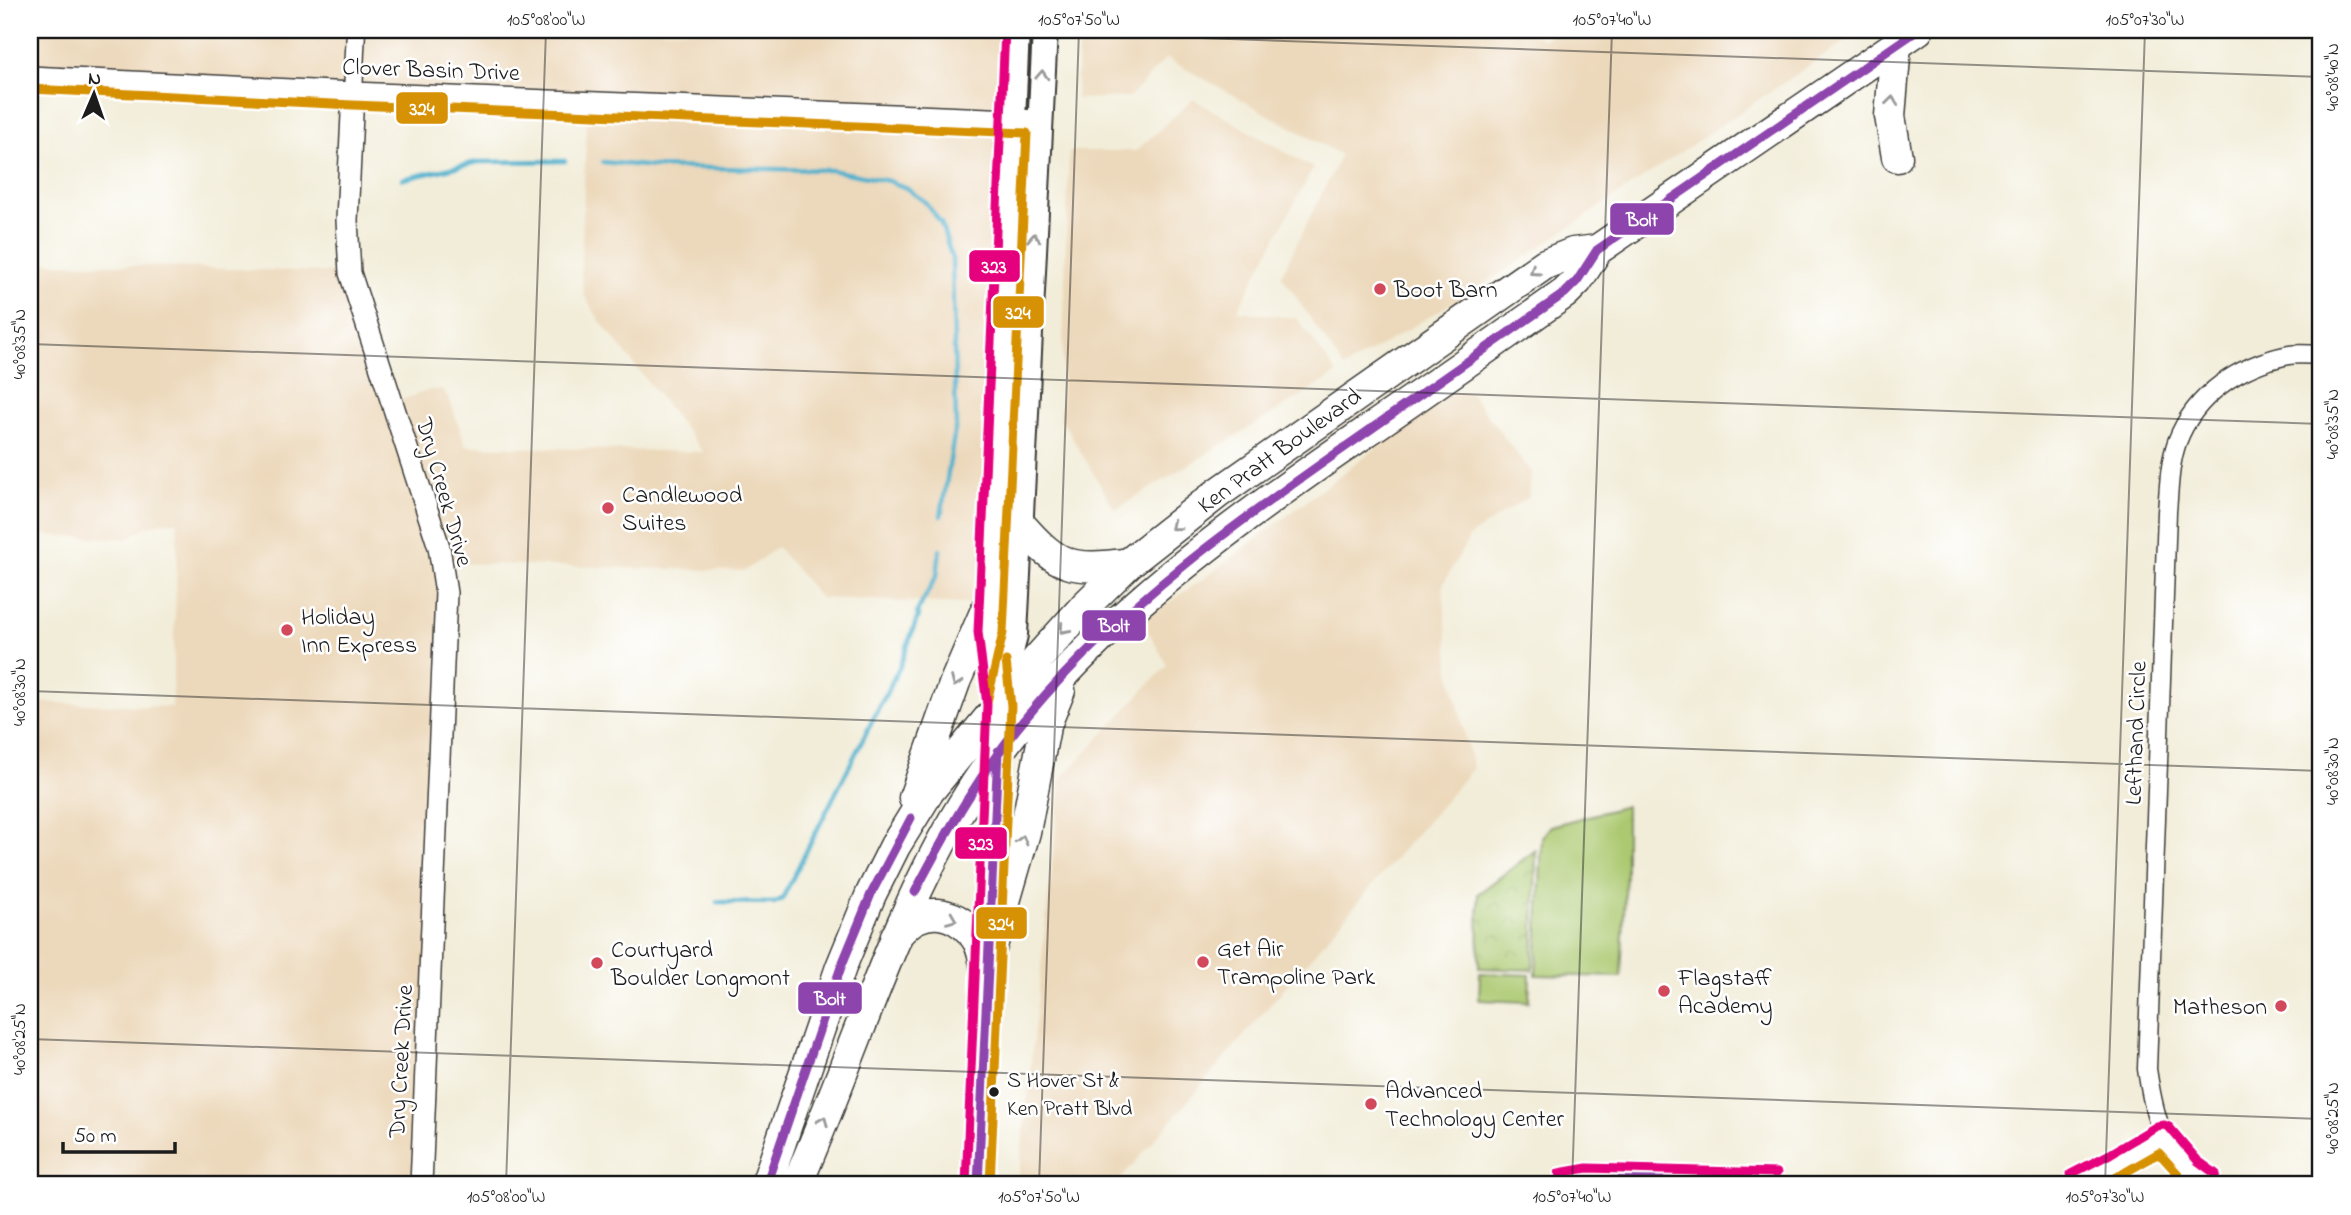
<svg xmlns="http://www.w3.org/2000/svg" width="2351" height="1215" font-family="'Indie Flower',sans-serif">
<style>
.built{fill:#ecd8ba}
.grass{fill:#acc971;stroke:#647246;stroke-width:2}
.park{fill:url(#park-crowns);stroke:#647246;stroke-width:2}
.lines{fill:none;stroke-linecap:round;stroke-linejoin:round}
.stream{stroke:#4eb1cd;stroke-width:4.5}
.minor-casing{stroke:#3c3b38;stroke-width:21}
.tertiary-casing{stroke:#3c3b38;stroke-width:24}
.secondary-casing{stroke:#3c3b38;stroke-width:28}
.trunk-casing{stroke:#3c3b38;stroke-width:33}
.minor{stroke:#fff;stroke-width:18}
.tertiary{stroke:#fff;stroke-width:21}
.secondary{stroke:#fff;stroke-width:24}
.trunk{stroke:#fff;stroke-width:30}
.bus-1-casing{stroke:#fff;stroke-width:14}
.bus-2-casing{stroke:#fff;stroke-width:14}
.bus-3-casing{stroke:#fff;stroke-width:14}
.bus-1{stroke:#8e44ad;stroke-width:9}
.bus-2{stroke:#d69104;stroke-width:9}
.bus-3{stroke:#e5007d;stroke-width:9}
.oneway{stroke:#999}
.ticks{fill:none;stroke:#1c1c1c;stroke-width:2;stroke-opacity:0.45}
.poi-dot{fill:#d1495b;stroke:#fff;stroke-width:2.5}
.bus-dot{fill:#1c1c1c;stroke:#fff;stroke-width:2.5}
.labels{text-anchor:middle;stroke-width:5;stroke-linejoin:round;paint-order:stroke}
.bus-label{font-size:22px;fill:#1c1c1c;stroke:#fff;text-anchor:start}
.street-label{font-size:24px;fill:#1c1c1c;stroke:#fff}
.poi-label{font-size:24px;fill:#1c1c1c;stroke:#fff;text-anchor:start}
.line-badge{stroke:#fff;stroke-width:2.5}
.badge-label{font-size:19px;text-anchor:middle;font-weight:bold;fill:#fff}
.neatline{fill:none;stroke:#1c1c1c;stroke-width:2.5}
.ticks-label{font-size:18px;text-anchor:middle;fill:#1c1c1c}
</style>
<defs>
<pattern id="park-crowns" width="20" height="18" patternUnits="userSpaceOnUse" patternTransform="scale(1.75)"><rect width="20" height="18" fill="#acc971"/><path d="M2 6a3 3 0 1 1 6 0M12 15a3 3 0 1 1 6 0" fill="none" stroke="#93ac61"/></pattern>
</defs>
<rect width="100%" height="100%" fill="#fff"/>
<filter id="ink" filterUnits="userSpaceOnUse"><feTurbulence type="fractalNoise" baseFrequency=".0143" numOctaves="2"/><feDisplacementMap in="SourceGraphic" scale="14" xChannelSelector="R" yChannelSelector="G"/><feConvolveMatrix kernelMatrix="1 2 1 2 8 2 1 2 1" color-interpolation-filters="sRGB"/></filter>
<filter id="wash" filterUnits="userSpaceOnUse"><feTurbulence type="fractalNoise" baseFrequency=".00686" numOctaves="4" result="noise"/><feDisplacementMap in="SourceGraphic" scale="28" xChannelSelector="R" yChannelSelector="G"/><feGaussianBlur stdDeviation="1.57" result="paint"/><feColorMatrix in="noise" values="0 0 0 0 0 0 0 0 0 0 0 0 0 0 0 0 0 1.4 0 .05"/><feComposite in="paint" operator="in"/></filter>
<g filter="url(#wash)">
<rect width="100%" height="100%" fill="#f2edd9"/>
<path class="built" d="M30,30H1017L1013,118L30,76Z
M1079,30H1521L1544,39L1558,30H1862L1500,274L1344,368L1281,275L1341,155L1166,58L1130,97L1076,99Z
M1193,99L1313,168L1237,311L1297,318L1337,374L1115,510L1061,419L1069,151H1136Z
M587,103L1012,120L989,605L820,598L777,547L745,571L443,563L421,1185H30V702L172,707L178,522H164L146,527L127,539L30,535V262L350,273L392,403L430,390H442L449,398L466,446L703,452L600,321L584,295L581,271Z
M1449,393H1470L1531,472L1528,497L1470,536L1443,585L1450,672L1473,768L1116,1185H1018L1061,779L1167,665L1142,620L1202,580Z"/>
<path class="grass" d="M1626,806V873L1621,977L1536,975L1542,837L1551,826Z
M1480,973L1530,975L1529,1002L1479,1000Z"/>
<path class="park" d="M1536,850L1533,970L1479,968L1478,894Z"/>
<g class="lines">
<path class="stream" d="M603,162L655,167L831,170L889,181L906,188L925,202L941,223L952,258L956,423L941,516
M403,179L478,162L565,161
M717,902L774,903L782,899L900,666L918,616L917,612L937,575L940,550"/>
</g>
</g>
<g filter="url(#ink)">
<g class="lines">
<defs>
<path id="minor" d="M353,93L356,30
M1561,1185L1587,1180L1777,1185
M2076,1185L2116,1165L2162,1137
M2210,1185C2163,1160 2154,1117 2147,1069L2167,512C2169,489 2169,465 2177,442C2195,394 2240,365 2289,355C2299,353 2311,355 2321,355"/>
<path id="tertiary" d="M30,77L353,93L1040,121
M353,93L347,220L350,273L439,547L446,593L421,1185"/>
<path id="secondary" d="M1003,687L1015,635L1045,30
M991,926L999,705L990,633L1017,30
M978,1185L989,976"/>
<path id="trunk" d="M1896,45L1890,116L1897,157
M1020,524C1058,568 1072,571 1129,563
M914,798L955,682L992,596
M896,936C902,929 908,922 917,918C944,905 974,925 982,951C986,964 986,981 988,995
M990,953L1025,832L1045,727L1060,690
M766,1185L841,967L871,894L895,846L929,791L1039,657L1085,606L1129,563L1218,493L1545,264L1573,253L1597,250
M797,1185C814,1144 831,1103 847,1061C881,974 913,887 962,806C1055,651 1214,537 1360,436C1429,389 1497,341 1565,293L1577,281L1597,250L1918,30"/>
</defs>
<use href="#minor" class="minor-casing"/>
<use href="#tertiary" class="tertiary-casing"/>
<use href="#secondary" class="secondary-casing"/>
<use href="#trunk" class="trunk-casing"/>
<use href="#minor" class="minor"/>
<use href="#tertiary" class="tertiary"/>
<use href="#secondary" class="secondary"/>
<use href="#trunk" class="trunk"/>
<defs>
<path id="bus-1" d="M915,892C948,829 983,768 1029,714C1122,603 1243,518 1361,436C1429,389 1497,341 1565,293L1577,281L1597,250L1918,30
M766,1185L841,967L871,894L911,818
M978,1185L998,751
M1561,1185L1587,1180L1714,1182V1185"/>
<path id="bus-2" d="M30,89L353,105L1027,133L1003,633L987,702
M990,1185L1011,706L1006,661
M2103,1185L2159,1153L2188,1185"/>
<path id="bus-3" d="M1559,1173L1587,1168L1777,1173
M2071,1174L2110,1154L2157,1126L2164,1125L2169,1127L2198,1161L2216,1174
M966,1184L987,705L978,632L1005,30"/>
</defs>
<use href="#bus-1" class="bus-1-casing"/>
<use href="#bus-2" class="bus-2-casing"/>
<use href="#bus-3" class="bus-3-casing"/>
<use href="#bus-1" class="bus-1"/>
<use href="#bus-2" class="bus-2"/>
<use href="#bus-3" class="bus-3"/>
</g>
<defs><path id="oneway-chevron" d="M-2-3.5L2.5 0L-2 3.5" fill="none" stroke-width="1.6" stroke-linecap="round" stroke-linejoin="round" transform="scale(1.75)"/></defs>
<g class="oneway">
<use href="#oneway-chevron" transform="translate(1042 75) rotate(-87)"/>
<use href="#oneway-chevron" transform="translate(1892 101) rotate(-83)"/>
<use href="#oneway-chevron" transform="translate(1034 238) rotate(-87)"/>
<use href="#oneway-chevron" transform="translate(1534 271) rotate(145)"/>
<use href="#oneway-chevron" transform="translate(1175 526) rotate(141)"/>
<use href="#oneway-chevron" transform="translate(1064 629) rotate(132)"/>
<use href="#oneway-chevron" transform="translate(956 682) rotate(111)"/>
<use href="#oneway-chevron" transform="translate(1022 840) rotate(-75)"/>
<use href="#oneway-chevron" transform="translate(952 919) rotate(22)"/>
<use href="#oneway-chevron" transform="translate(823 1121) rotate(-68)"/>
</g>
</g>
<path class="ticks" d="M970,30L2321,77M30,344L2321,424M30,691L2321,771M30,1039L2321,1119M506,1185L546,30M1039,1185L1079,30M1572,1185L1612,30M2105,1185L2145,30"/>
<g class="poi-dot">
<circle cx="1380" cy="289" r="7"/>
<circle cx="608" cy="508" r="7"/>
<circle cx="287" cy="630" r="7"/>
<circle cx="1203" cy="962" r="7"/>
<circle cx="597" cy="963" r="7"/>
<circle cx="1664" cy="991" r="7"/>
<circle cx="2281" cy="1006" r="7"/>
<circle cx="1371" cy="1104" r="7"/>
</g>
<circle class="bus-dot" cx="994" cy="1092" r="6"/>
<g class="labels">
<g class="bus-label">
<text x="1007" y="1087">S Hover St &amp;<tspan x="1007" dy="28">Ken Pratt Blvd</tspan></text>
</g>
<g class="street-label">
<text transform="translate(431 69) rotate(2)" y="8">Clover Basin Drive</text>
<text transform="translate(1279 450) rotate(-36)" y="8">Ken Pratt Boulevard</text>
<text transform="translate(445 492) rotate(74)" y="8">Dry Creek Drive</text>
<text transform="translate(2135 733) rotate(-88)" y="8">Lefthand Circle</text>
<text transform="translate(400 1061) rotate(-87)" y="8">Dry Creek Drive</text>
</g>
<g class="poi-label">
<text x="1394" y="297">Boot Barn</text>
<text x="622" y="502">Candlewood<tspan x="622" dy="28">Suites</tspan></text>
<text x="301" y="624">Holiday<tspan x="301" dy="28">Inn Express</tspan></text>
<text x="1217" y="956">Get Air<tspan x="1217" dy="28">Trampoline Park</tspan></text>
<text x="611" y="957">Courtyard<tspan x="611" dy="28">Boulder Longmont</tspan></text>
<text x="1678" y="985">Flagstaff<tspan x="1678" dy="28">Academy</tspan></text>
<text x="2267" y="1014" text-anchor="end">Matheson</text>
<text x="1385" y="1098">Advanced<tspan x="1385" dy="28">Technology Center</tspan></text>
</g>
</g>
<g class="line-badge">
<rect x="395" y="91" width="54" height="34" rx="7" fill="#d69104"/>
<rect x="1609" y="202" width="66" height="34" rx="7" fill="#8e44ad"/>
<rect x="968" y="249" width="53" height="34" rx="7" fill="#e5007d"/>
<rect x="992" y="295" width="53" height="34" rx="7" fill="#d69104"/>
<rect x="1081" y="609" width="66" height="33" rx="7" fill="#8e44ad"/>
<rect x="954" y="826" width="54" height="34" rx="7" fill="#e5007d"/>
<rect x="975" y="906" width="53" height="34" rx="7" fill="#d69104"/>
<rect x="797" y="981" width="66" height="34" rx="7" fill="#8e44ad"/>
</g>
<g class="badge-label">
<text x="422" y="115">324</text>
<text x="1642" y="226">Bolt</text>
<text x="994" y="273">323</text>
<text x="1018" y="319">324</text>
<text x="1114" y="632">Bolt</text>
<text x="981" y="850">323</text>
<text x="1001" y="930">324</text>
<text x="830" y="1005">Bolt</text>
</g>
<rect width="2351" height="1215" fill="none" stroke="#fff" stroke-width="77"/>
<g transform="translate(94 94) rotate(2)" stroke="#ffffff" stroke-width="5" paint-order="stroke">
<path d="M0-5L12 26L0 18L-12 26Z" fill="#1c1c1c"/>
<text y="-10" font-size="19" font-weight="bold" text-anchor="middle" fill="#1c1c1c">N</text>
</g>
<path d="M63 1142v10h112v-10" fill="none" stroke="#1c1c1c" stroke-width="3.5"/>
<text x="74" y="1142" font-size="21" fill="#1c1c1c" stroke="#ffffff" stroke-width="5" paint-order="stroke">50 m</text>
<rect x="38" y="38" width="2274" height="1138" class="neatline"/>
<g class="ticks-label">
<text x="546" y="25">105°08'00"W</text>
<text x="1079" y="25">105°07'50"W</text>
<text x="1612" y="25">105°07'40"W</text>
<text x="2145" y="25">105°07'30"W</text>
<text transform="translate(2332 77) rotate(-90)" y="6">40°08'40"N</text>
<text transform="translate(19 344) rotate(-90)" y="6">40°08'35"N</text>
<text transform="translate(2332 424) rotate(-90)" y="6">40°08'35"N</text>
<text transform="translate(19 692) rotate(-90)" y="6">40°08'30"N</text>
<text transform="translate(2332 771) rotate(-90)" y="6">40°08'30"N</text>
<text transform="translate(19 1039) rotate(-90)" y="6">40°08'25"N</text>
<text transform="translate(2332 1118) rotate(-90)" y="6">40°08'25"N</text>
<text x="506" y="1202">105°08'00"W</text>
<text x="1039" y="1202">105°07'50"W</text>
<text x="1572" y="1202">105°07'40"W</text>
<text x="2105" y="1202">105°07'30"W</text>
</g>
</svg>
